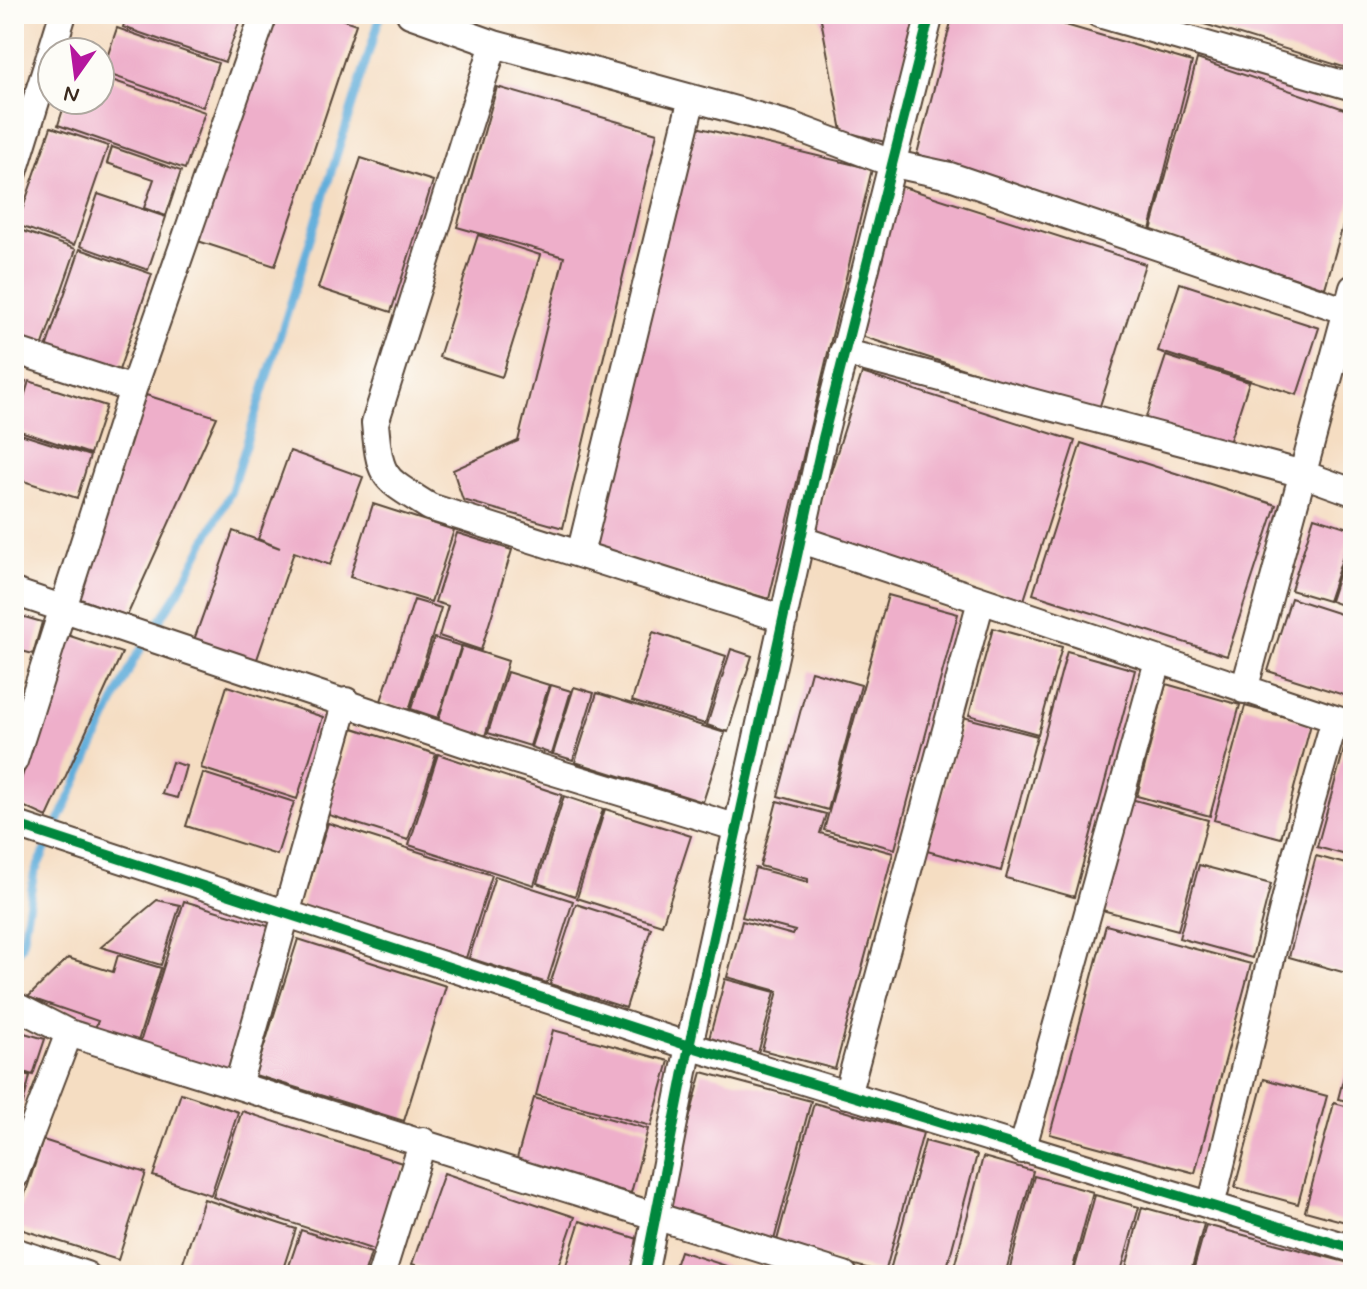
<svg xmlns="http://www.w3.org/2000/svg" width="1367" height="1289" font-family="Mynerve,sans-serif">
<style>
.lines{fill:none;stroke-linecap:round;stroke-linejoin:round}
.stream{stroke:#62aedb;stroke-width:8}
.building{fill:#eeafca}
.minor-casing{stroke:#574537;stroke-width:30}
.minor{stroke:#fff;stroke-width:26}
.cycleway-casing{stroke:#fdfcf7;stroke-width:15}
.cycleway{stroke:#00873e;stroke-width:10}
</style>
<rect width="100%" height="100%" fill="#fdfcf7"/>
<filter id="ink" filterUnits="userSpaceOnUse"><feTurbulence type="fractalNoise" baseFrequency=".0125" numOctaves="2"/><feDisplacementMap in="SourceGraphic" scale="16" xChannelSelector="R" yChannelSelector="G"/><feConvolveMatrix kernelMatrix="1 2 1 2 8 2 1 2 1" color-interpolation-filters="sRGB"/></filter>
<filter id="wash" filterUnits="userSpaceOnUse"><feTurbulence type="fractalNoise" baseFrequency=".006" numOctaves="4" result="noise"/><feDisplacementMap in="SourceGraphic" scale="32" xChannelSelector="R" yChannelSelector="G"/><feGaussianBlur stdDeviation="1.8" result="paint"/><feColorMatrix in="noise" values="0 0 0 0 0 0 0 0 0 0 0 0 0 0 0 0 0 1.4 0 .05"/><feComposite in="paint" operator="in"/></filter>
<g filter="url(#wash)">
<rect width="100%" height="100%" fill="#f5ddc2"/>
<g class="lines">
<path class="stream" d="M14,955L22,946L34,874L134,660L179,591L231,492L381,14"/>
</g>
<g id="blocks">
<path class="building" d="M127,14H242L225,62L123,27Z
M274,14H327L356,24L275,266L198,241Z
M820,14H916L885,142L842,131Z
M953,14H1028L1192,62L1150,230L917,154Z
M1331,14L1353,21V70L1175,15Z
M117,28L218,63L203,107L102,72Z
M1197,59L1353,112V191L1325,288L1151,231Z
M100,76L205,112L185,169L58,125L66,100H100Z
M497,87L657,133L563,528L463,500L453,470L518,441L564,257L457,227Z
M692,126L872,169L769,599L591,547Z
M51,127L108,146L74,245L17,225Z
M112,147L181,171L166,216L144,208L154,179L107,163Z
M361,158L433,181L391,312L318,288Z
M900,186L1145,264L1098,412L852,333Z
M98,194L166,217L148,270L80,246Z
M14,228L76,249L41,350L14,341Z
M478,235L540,255L502,377L439,357Z
M80,249L152,274L118,373L46,348Z
M1180,283L1319,328L1297,395L1158,351Z
M1166,356L1249,382L1227,449L1144,423Z
M862,373L1075,441L1024,600L812,532Z
M14,377L26,381L15,415H14Z
M29,381L106,406L90,454L14,429Z
M146,395L217,417L127,616L75,597Z
M14,432L90,456L77,498L14,478Z
M1081,443L1276,505L1227,656L1033,594Z
M290,451L363,477L330,565L294,552L256,662L194,640L233,531L280,548L258,539Z
M373,504L454,530L431,602L350,577Z
M1314,517L1352,529L1328,601L1291,590Z
M1352,532H1353V609L1330,601Z
M457,533L512,550L481,650L439,636L448,606L435,602Z
M888,595L958,614L895,849L824,830Z
M1291,598L1353,618V698L1268,671Z
M414,600L441,608L409,710L381,701Z
M14,614L42,622L33,654L14,649Z
M993,628L1062,647L1038,734L969,715Z
M653,632L726,656L705,724L632,701Z
M67,635L122,653L47,817L14,802Z
M434,638L461,646L438,718L411,709Z
M462,646L508,661L485,736L438,721Z
M731,649L752,656L728,732L707,725Z
M1067,651L1135,670L1074,897L1006,878Z
M811,671L861,685L828,810L778,796Z
M507,672L549,685L530,746L488,733Z
M1166,684L1240,705L1210,816L1137,796Z
M551,685L571,691L552,754L531,747Z
M227,686L323,717L297,799L201,768Z
M574,687L594,693L573,760L553,754Z
M597,693L725,733L703,802L575,762Z
M1245,706L1311,724L1281,838L1214,820Z
M963,717L1037,736L1001,871L927,851Z
M353,728L436,754L408,840L326,814Z
M1347,738L1353,740V857L1317,847Z
M438,754L562,795L534,885L409,845Z
M172,762L186,766L177,798L162,794Z
M203,773L294,802L277,855L186,826Z
M564,796L603,809L575,896L537,883Z
M1131,799L1208,820L1178,930L1102,910Z
M777,801L826,814L820,833L893,853L835,1069L762,1050L778,991L727,977L742,921L793,935L795,931L742,917L755,868L808,882V879L760,866Z
M605,809L691,836L662,925L577,898Z
M328,823L492,875L466,958L302,906Z
M1316,856L1353,866V975L1289,957Z
M1199,865L1271,884L1252,958L1179,938Z
M495,876L573,901L547,983L469,958Z
M157,900L180,905L161,965L101,947Z
M184,901L271,927L227,1073L139,1046Z
M576,904L651,928L626,1008L550,984Z
M1106,925L1251,964L1195,1173L1050,1134Z
M298,939L446,986L404,1121L255,1075Z
M118,955L161,968L138,1041L95,1028L98,1021L28,997L68,958L113,972Z
M725,979L775,992L758,1053L709,1039Z
M14,1030L45,1039L33,1075L14,1069Z
M553,1030L669,1061L651,1126L536,1095Z
M1353,1042V1102L1338,1099Z
M14,1071L30,1076L23,1104L14,1101Z
M702,1072L811,1101L774,1240L664,1211Z
M1264,1079L1327,1096L1298,1204L1235,1187Z
M181,1093L238,1112L211,1195L153,1176Z
M534,1098L648,1129L631,1193L516,1162Z
M814,1103L923,1133L885,1273L776,1244Z
M1334,1103L1353,1108V1224L1305,1211Z
M242,1111L405,1164L377,1251L213,1197Z
M43,1140L146,1173L118,1260L14,1227Z
M925,1141L977,1155L945,1275H895L889,1274Z
M983,1157L1033,1171L1005,1275H952Z
M444,1173L575,1217L555,1275H446L412,1264Z
M1034,1176L1093,1192L1071,1275H1008Z
M1095,1195L1139,1207L1120,1275H1073Z
M204,1199L296,1229L281,1275H179Z
M1142,1207L1204,1224L1190,1275H1124Z
M580,1221L638,1239L629,1275H563Z
M1206,1225L1353,1264V1275H1192Z
M301,1230L371,1253L364,1275H286Z
M680,1251L739,1270L737,1275H672Z"/>
</g>
</g>
<g filter="url(#ink)">
<use href="#blocks" fill-opacity="0" stroke="#574537" stroke-width="2"/>
<g class="lines">
<defs>
<path id="minor" d="M410,14L494,44L790,125L894,164L950,176L1353,313
M1099,14L1353,87
M494,44L375,423C380,481 383,477 430,507L784,619
M14,172L63,14
M14,350L133,389
M843,352L1303,474L1353,492
M802,540L1353,725
M580,554L692,98
M14,592L502,756L738,828
M1244,690L1353,288
M14,761L133,389L264,14
M14,824L689,1046L1353,1249
M14,1005L69,1033
M238,1085L346,701
M847,1095L981,601
M1022,1150L1158,661
M14,1177L69,1033L844,1275
M1211,1206L1297,851L1335,719
M14,1251L86,1275
M381,1275L423,1141
M644,1275L689,1046L823,438L930,14"/>
</defs>
<use href="#minor" class="minor-casing"/>
<use href="#minor" class="minor"/>
<defs>
<path id="cycleway" d="M14,824L689,1046L1353,1249
M644,1275L689,1046L823,438L930,14"/>
</defs>
<use href="#cycleway" class="cycleway-casing"/>
<use href="#cycleway" class="cycleway"/>
</g>
</g>
<rect width="1367" height="1289" fill="none" stroke="#fdfcf7" stroke-width="48"/>
<g transform="translate(76 76) rotate(194)"><circle r="38" fill="#fdfcf7" stroke="#afa8a0" stroke-width="2"/>
<path d="M0-6L14 30L0 20L-14 30Z" fill="#b5179e"/>
<text y="-12" font-size="22" font-weight="bold" text-anchor="middle" fill="#3b2a1e">N</text>
</g>
</svg>
